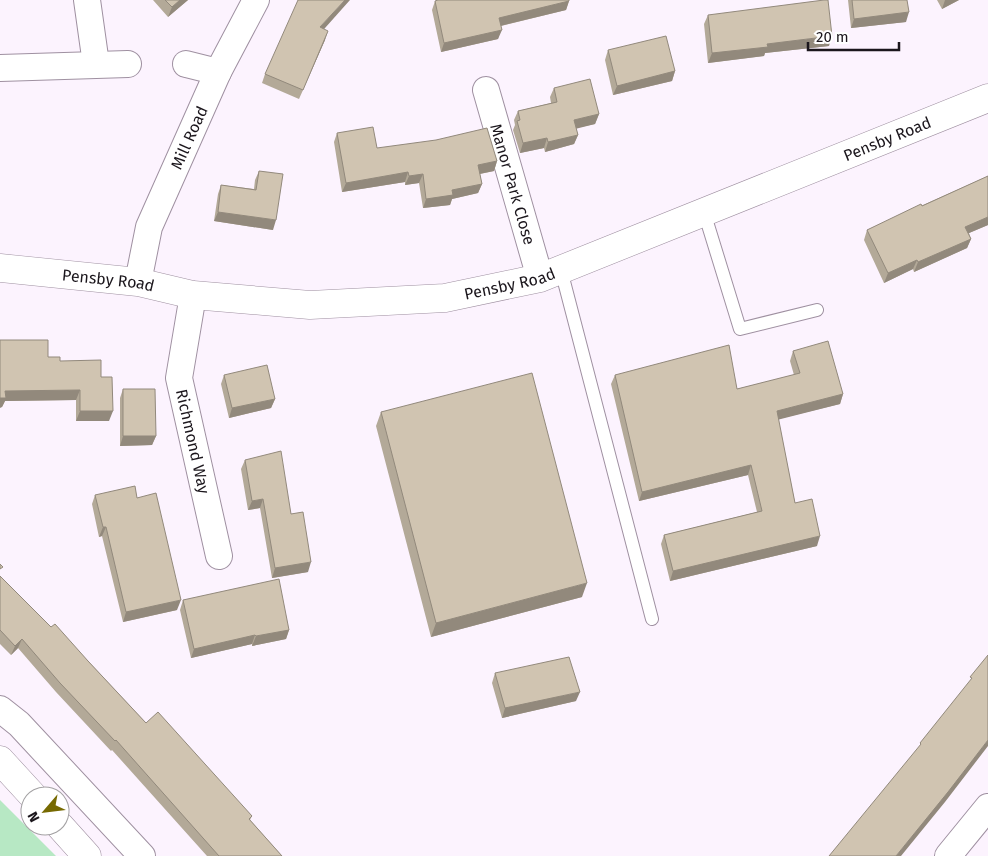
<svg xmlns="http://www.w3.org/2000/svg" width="988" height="856" font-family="'Fira Sans',sans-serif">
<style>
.green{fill:#b7e8c4}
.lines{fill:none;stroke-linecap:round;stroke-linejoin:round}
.service-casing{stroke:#9f90a1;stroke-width:14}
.minor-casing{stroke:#9f90a1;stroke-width:28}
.tertiary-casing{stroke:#9f90a1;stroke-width:29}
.secondary-casing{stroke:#9f90a1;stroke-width:29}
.service{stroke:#fff;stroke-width:12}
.minor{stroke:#fff;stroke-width:26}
.tertiary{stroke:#fff;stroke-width:28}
.secondary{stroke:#fff;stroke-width:28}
.wall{fill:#b3a998}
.shaded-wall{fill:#92897c}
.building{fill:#d0c4b1;stroke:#92897c}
.labels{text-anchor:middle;stroke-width:4.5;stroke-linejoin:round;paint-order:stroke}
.street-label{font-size:16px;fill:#1b161c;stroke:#fff}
</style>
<rect width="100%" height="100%" fill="#fcf3fe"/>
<path class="green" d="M0,800L56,856H0Z"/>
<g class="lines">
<defs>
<path id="service" d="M704,212L740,329L817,310
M561,270L652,619"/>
<g id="minor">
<path d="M87,0L96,64"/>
<path d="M186,64L218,72"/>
<path d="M0,68L128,64"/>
<path id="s1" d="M486,90L540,278"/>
<path id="s2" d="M138,282L149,227L218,72L256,0"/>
<path id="s3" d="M193,295L179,378L219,556"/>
<path d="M0,709L19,724L142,856"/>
<path d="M948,856L988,807"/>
</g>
<path id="tertiary" d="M0,760L33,796
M60,826L87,856"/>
<g id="secondary">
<path id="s4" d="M0,268L138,282L193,295L310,305L445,298L540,278L988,98"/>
</g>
</defs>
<use href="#service" class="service-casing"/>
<use href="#minor" class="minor-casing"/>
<use href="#tertiary" class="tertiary-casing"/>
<use href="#secondary" class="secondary-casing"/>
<use href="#service" class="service"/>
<use href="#minor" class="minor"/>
<use href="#tertiary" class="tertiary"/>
<use href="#secondary" class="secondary"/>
</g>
<path class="wall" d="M153,0H188L168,17Z
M848,0H907L906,22L851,28Z
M937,0H959L942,9Z
M435,1H569L566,10L501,26L498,39L441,52L432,10Z
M708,15L829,46L765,53L764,56L708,63L704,24Z
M324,29L325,40L299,99L262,83L265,74Z
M608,50L675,71L672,81L613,95L605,60Z
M554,88L599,114L595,124L576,128L578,135L574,144L545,152L544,148L520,153L513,130L515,125L514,120L518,111L551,103L550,97Z
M337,133L377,148L497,161L494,171L480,174L482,184L478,193L452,199L450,205L423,208L419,183L405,185V182L342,192L334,142Z
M259,171L273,230L214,221L218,194L221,185L254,189L255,180Z
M988,176V225L969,233L971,239L967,248L914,272L913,269L884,283L864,240L867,230Z
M0,340L60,361L101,377L109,421H76V400L5,401L2,407Z
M793,351L843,394L840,404L778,419L795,503L817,546L670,581L661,544L664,535L757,512L748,475L639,501L611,384L615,375L737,389L794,375L790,361Z
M224,375L275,399L271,408L229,418L221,384Z
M123,389L156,436L152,445L120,446V398Z
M381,412L582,597L431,637L376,426Z
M245,460L291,514L308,572L272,578L260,508L248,510L241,469Z
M95,495L177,610L123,622L102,536L99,537L92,504Z
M0,576L51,627L88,661L146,723L252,816L250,820L282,856H207L112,750L111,751L56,692L18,648L11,655L0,644Z
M183,600L289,630L286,639L252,646V644L191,658L180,610Z
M495,673L576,701L502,718L492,683Z"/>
<path class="shaded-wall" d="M180,0H188L168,17L172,7Z
M345,0H350L317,37L320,27Z
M945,0H959L942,9Z
M569,1L566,10L496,27L499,18Z
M909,12L906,22L851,28L854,19Z
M502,30L498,39L441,52L444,43Z
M328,31L325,40L299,99L303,90Z
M832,36L829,46L765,53L764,56L708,63L712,53L767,44Z
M675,71L672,81L613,95L617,86Z
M599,114L595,124L571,130L574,120Z
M578,135L574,144L545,152L548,142Z
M547,138L544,148L520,153L523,143Z
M497,161L494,171L474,175L478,165Z
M408,172L405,182L342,192L346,183Z
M423,174L419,183L405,185L409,176Z
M482,184L478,193L452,199L450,205L423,208L426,199L452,190Z
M218,212L276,220L273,230L214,221Z
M988,217V225L962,236L965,227Z
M971,239L967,248L914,272L918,262Z
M917,260L913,269L884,283L888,273Z
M80,390L76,400L5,401L2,407L0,408V398L5,391Z
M843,394L840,404L773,421L777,411Z
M275,399L271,408L229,418L232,408Z
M80,411H113L109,421H76Z
M123,436H156L152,445L120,446Z
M751,465L748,475L639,501L642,492Z
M263,499L260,508L248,510L252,501Z
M103,527H106L102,536L99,537Z
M820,536L817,546L670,581L673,571Z
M311,562L308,572L272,578L275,568Z
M587,583L582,597L431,637L436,623Z
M181,600L177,610L123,622L126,612Z
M289,630L286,639L252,646L256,636Z
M255,635L252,644L191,658L194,649Z
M22,639L18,648L11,655L15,646Z
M580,692L576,701L502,718L505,708Z
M988,740V746L945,802L901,856H896Z"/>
<path class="building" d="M165,0H180L172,7Z
M298,0H345L320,27L328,31L303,90L265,74Z
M438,0H569V1L499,18L502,30L444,43L435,1Z
M824,0H828L832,36L767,44L768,47L712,53L708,15Z
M852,0H907L909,12L854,19Z
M666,36L675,71L617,86L608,50Z
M590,79L599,114L574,120L578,135L548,142L547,138L523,143L517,121L520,120L518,111L557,102L554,88Z
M373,127L377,148L436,140L487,128L497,161L478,165L482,184L452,190L453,195L426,199L423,174L409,176L408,172L346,183L337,133Z
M259,171L283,174L276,220L218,212L221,185L256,190Z
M988,176V217L965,227L971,239L918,262L917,260L888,273L867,230L921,204L922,206Z
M0,340H48V357H60V361L101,360V377H112L113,411H80V390L5,391L6,398H0Z
M828,341L843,394L777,411L795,503L812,499L820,536L673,571L664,535L762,511L751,465L642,492L615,375L729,345L737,389L800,373L793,351Z
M267,365L275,399L232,408L224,375Z
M532,373L587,583L436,623L381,412Z
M123,389H155L156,436H123Z
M281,451L291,514L303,512L311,562L275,568L263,499L252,501L245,460Z
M135,486L137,498L156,493L181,600L126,612L106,527H103L95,495Z
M0,564L3,567L0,569Z
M0,576L51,627L55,624L88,661L146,723L158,712L252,816L249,819L282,856H219L116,740L115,741L60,683L22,639L15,646L0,630Z
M279,579L289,630L256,636L255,635L194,649L183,600Z
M988,655V740L948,792L896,856H829L921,744L920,743L972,678L970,677Z
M569,657L580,692L505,708L495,673Z"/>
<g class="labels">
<g class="street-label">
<text dy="6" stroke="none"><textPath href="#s2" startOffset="154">Mill Road</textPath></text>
<text dy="6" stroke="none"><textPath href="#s4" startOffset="919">Pensby Road</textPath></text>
<text dy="6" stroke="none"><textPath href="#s1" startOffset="98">Manor Park Close</textPath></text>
<text dy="6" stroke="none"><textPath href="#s4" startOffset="109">Pensby Road</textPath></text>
<text dy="6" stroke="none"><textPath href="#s4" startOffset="514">Pensby Road</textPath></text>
<text dy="6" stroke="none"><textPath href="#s3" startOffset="149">Richmond Way</textPath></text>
</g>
</g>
<g transform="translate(45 811) rotate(242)"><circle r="24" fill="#ffffff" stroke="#a4a2a4"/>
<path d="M0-4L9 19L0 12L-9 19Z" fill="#776a02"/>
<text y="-8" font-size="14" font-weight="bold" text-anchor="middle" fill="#1b161c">N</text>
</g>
<path d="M808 42v8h91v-8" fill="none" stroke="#1b161c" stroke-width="2.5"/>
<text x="816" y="42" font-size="15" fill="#1b161c" stroke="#ffffff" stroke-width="4" paint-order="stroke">20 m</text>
</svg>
